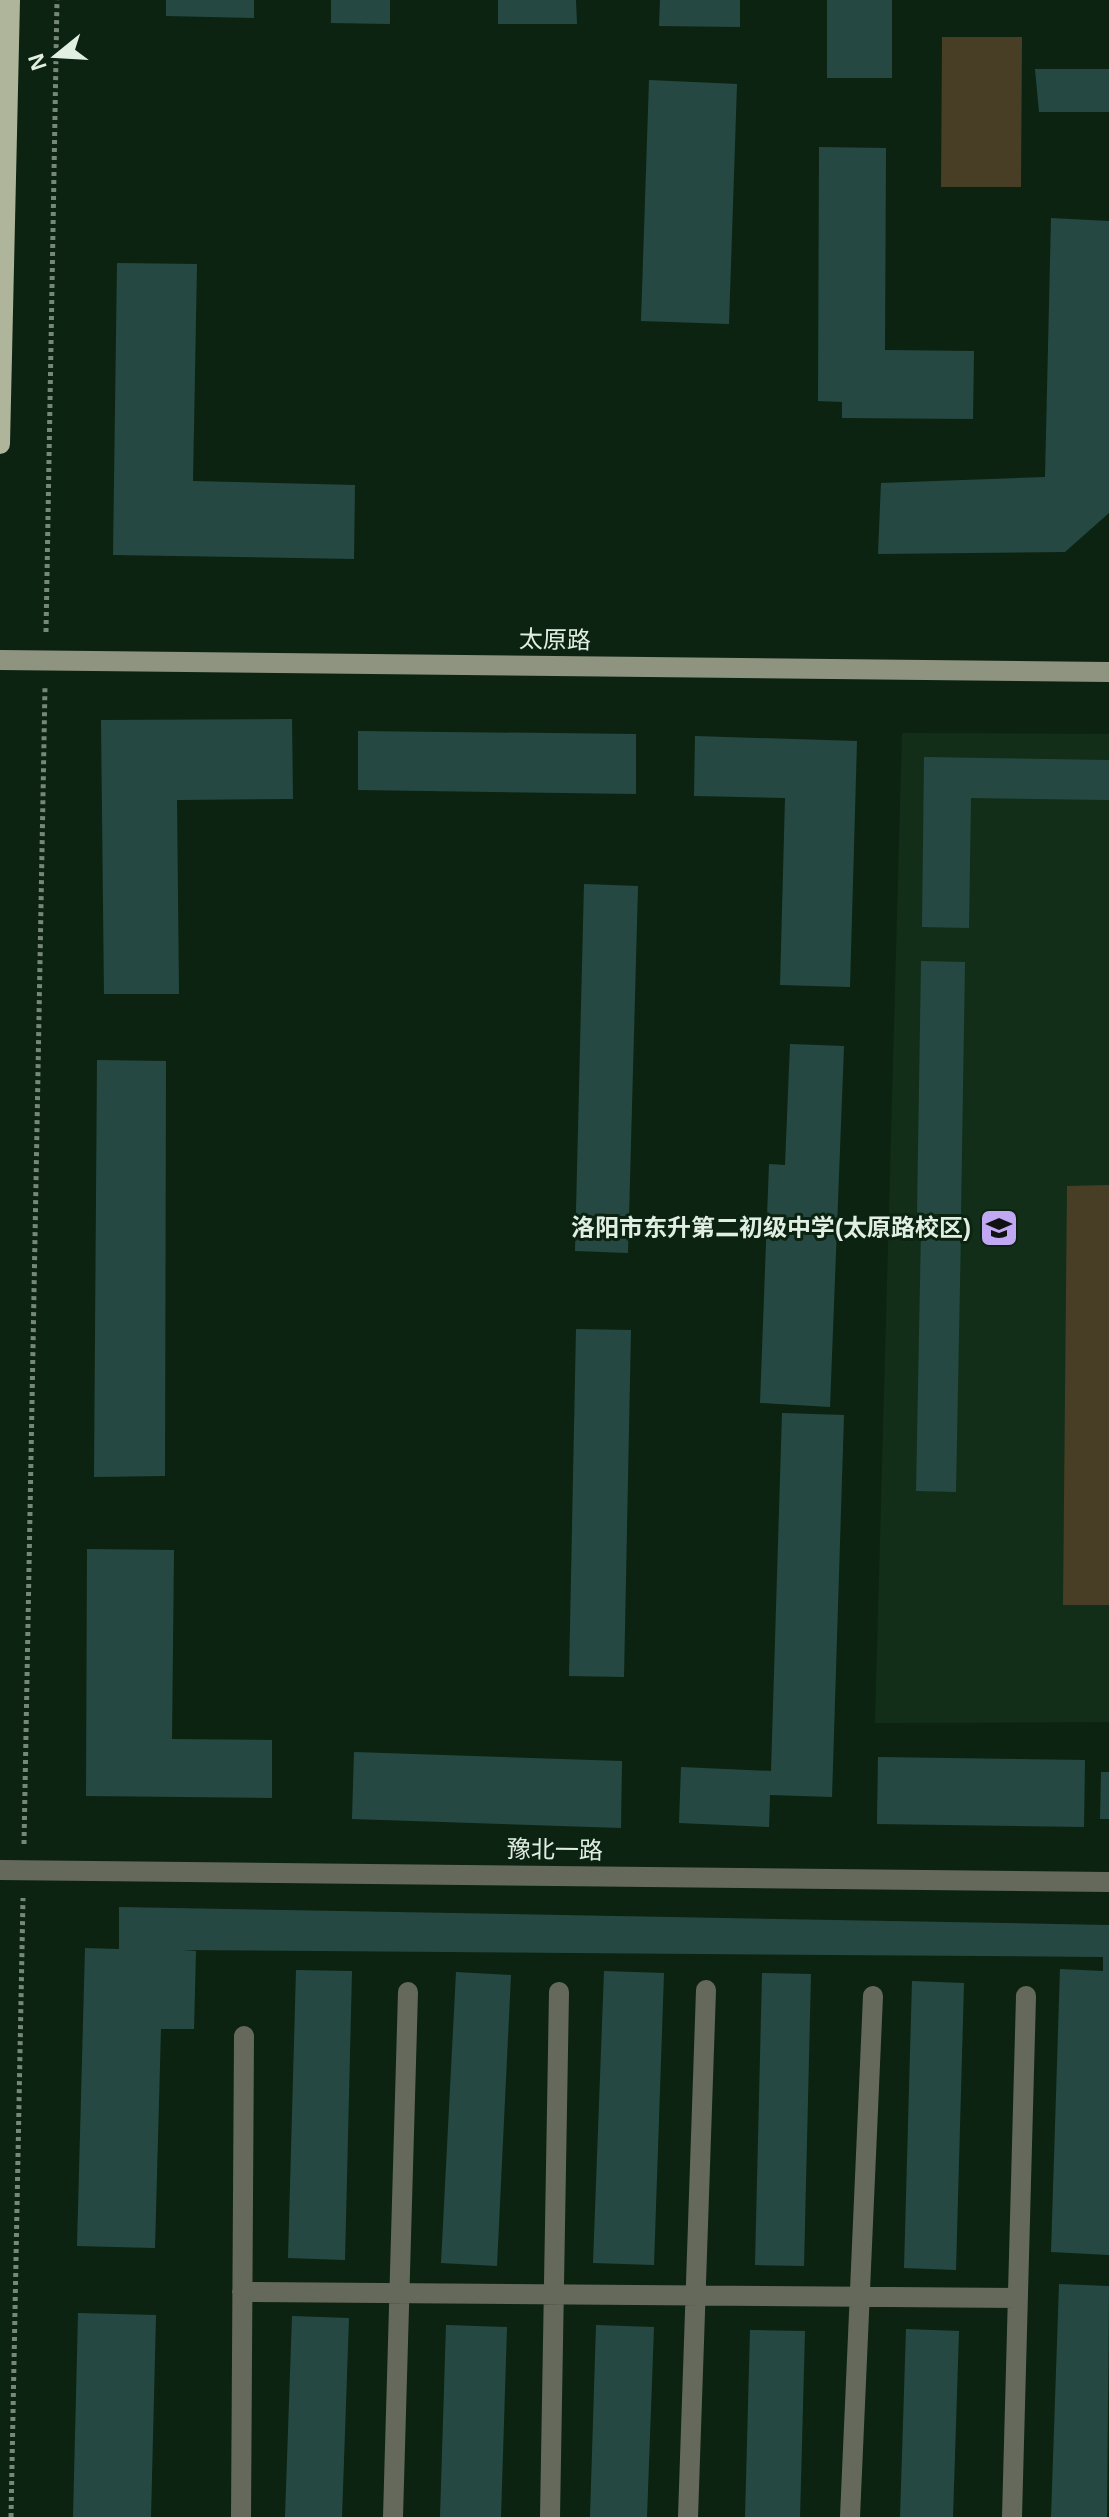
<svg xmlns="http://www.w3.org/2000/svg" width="1109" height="2517" font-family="Arial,'Noto Sans SC',sans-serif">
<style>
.built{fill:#122e18}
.green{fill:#483e25}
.building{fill:#254942}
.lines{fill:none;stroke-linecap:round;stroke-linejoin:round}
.path{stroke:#76887a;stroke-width:5;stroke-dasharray:4 4;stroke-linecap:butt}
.lane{stroke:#65695c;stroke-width:20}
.street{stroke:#65695c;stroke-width:20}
.secondary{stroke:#8f9480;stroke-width:20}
.primary{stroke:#afb59b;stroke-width:20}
.labels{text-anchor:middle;stroke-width:6;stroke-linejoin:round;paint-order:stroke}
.street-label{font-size:24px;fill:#e1efe3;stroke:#0d2312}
.poi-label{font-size:24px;font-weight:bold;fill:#e1efe3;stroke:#0d2312;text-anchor:end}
</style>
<rect width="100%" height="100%" fill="#0d2312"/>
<path class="built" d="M902,733L1109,734V1722L875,1723Z"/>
<path class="green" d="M942,37H1022L1021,187H941Z
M1109,1185V1605H1063L1067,1186Z"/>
<path class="building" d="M166,0H254V18L166,16Z
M331,0H390V24L331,23Z
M498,0H576L577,24H498Z
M660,0H740V27L659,26Z
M827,0H892V78H827Z
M1035,69H1109V112H1039Z
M649,80L737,84L729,324L641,321Z
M819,147L886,148L885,350L974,351L973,419L842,418V402L818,401Z
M1051,218L1109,221V513L1065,552L878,554L881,483L1045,477Z
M117,263L197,264L193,481L355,485L354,559L113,555Z
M292,719L293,799L177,800L179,994H104L101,720Z
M358,731L636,734V794L358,790Z
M695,736L857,741L850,987L780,985L785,798L694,796Z
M924,757L1109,760V800L971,798L969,928L922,927Z
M584,884L638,886L628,1253L575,1251Z
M921,961L965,962L961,1214H917Z
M790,1044L844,1046L830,1407L760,1403L769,1164L785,1165Z
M97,1060L166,1061L165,1476L94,1477Z
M921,1230L961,1231L956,1492L916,1491Z
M576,1329L631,1330L624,1677L569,1676Z
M782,1413L844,1415L832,1797L770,1795L769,1827L679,1823L681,1767L771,1771Z
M87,1549L174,1550L172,1739L272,1740V1798L86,1796Z
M354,1752L622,1761L621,1828L352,1819Z
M878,1757L1085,1760L1084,1827L877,1824Z
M1101,1772H1109V1819H1100Z
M119,1907L1109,1925V2255L1051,2252L1060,1969L1103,1971V1957L181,1950L196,1951L194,2029H161L155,2248L77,2246L85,1948L119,1949Z
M296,1970L352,1971L345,2260L288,2258Z
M604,1971L664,1973L654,2265L593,2263Z
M456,1972L511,1975L497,2266L441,2263Z
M762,1973L811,1974L804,2266L755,2265Z
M912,1981L964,1983L956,2270L904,2268Z
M1059,2284L1109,2286L1107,2517H1051Z
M78,2313L156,2315L151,2517H73Z
M292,2316L349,2318L342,2517H285Z
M446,2325L507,2327L501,2517H440Z
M596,2325L654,2327L647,2517H590Z
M906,2329L959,2331L953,2517H900Z
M750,2330L805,2331L800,2517H745Z"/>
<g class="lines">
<path class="path" d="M46,632L57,0
M24,1844L45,686
M11,2517L23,1898"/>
<path class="lane" d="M242,2292L1018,2298
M241,2517L244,2036
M393,2517L408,1992
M550,2517L559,1992
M688,2517L706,1990
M850,2517L873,1996
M1012,2517L1026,1996"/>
<path class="street" d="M0,1870L1109,1882"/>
<path class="secondary" d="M0,660L1109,672"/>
<path class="primary" d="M0,444L10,0"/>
</g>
<defs>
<symbol id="school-square" viewBox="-11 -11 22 22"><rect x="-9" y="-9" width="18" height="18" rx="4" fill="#c1a8f3" stroke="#0d2312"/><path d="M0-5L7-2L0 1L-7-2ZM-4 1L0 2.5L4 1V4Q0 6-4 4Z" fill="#111"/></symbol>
</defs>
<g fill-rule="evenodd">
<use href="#school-square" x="977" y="1206" width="44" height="44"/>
</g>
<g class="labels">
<g class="street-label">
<text transform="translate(555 640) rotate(1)" y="8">太原路</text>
<text transform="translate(555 1850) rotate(1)" y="8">豫北一路</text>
</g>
<g class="poi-label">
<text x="971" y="1236">洛阳市东升第二初级中学(太原路校区)</text>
</g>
</g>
<g transform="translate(56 56) rotate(252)" stroke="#0d2312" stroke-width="6" paint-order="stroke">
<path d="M0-6L14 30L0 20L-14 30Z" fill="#e1efe3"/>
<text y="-12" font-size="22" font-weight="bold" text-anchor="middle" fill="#e1efe3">N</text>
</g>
</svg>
